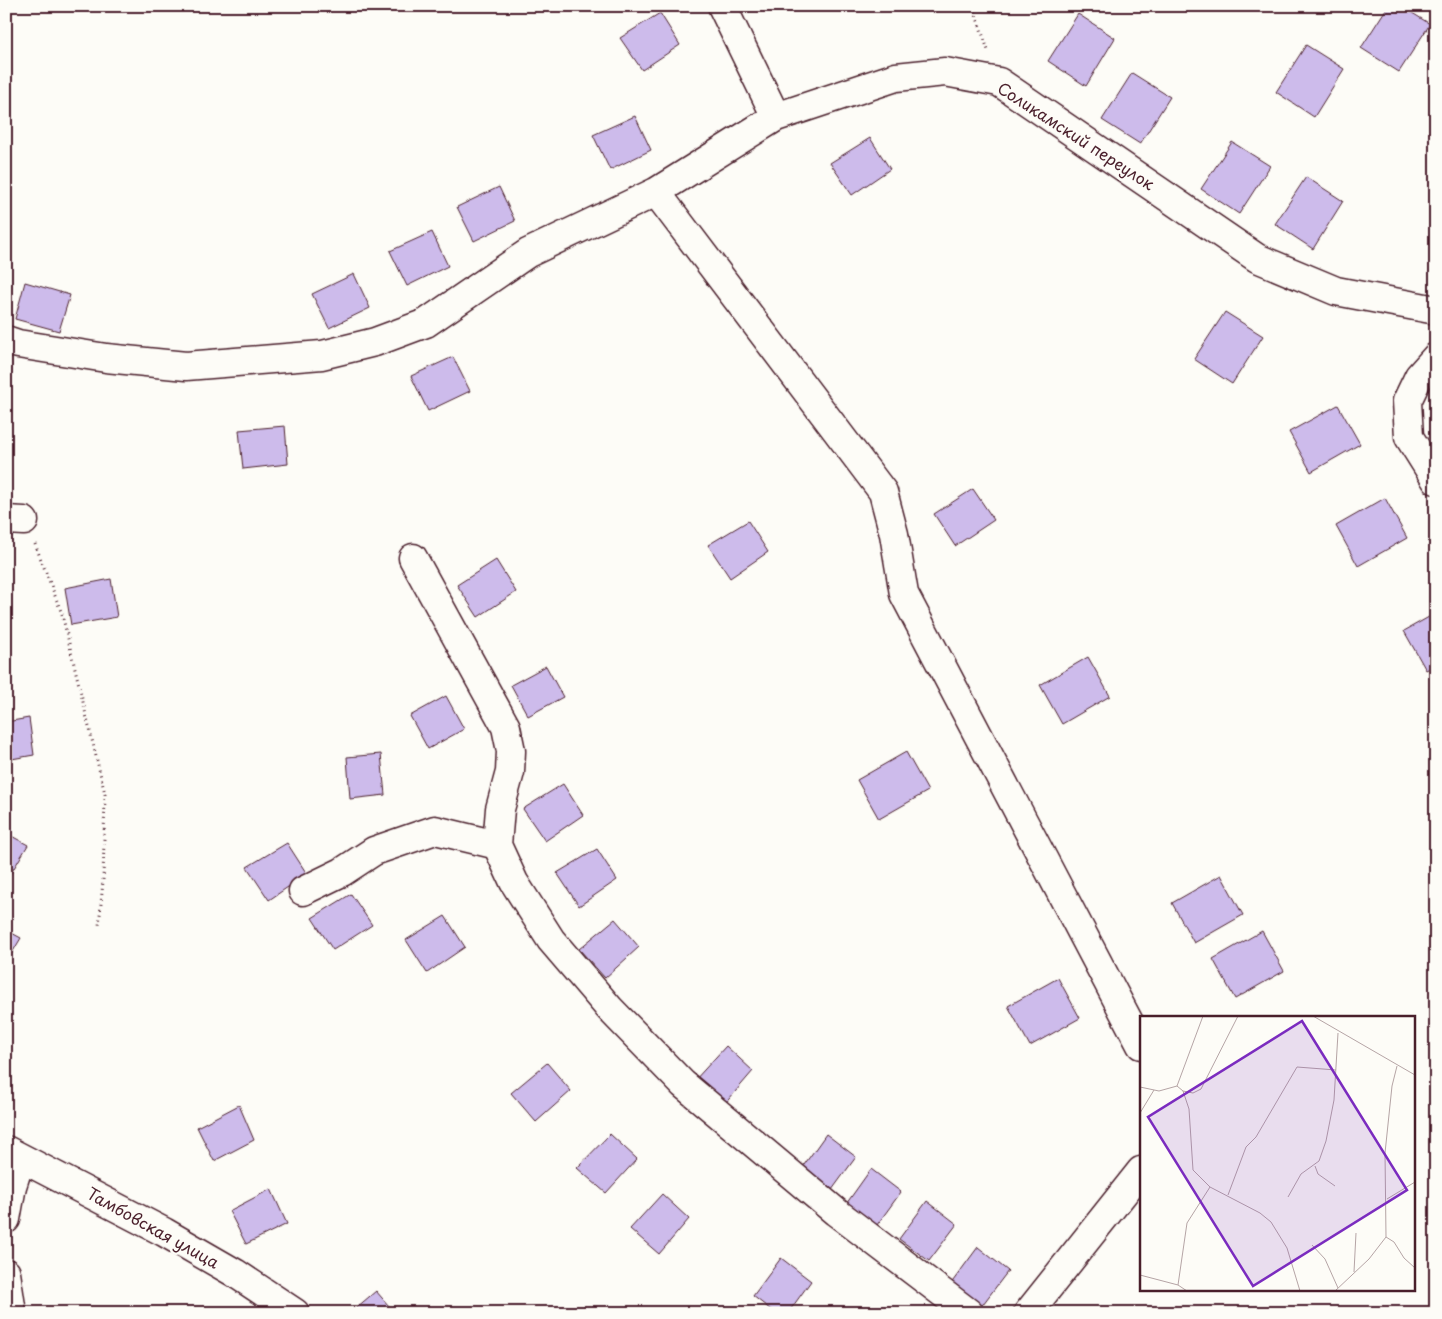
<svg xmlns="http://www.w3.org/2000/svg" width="1442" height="1319" font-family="'Playpen Sans',sans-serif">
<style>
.building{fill:#cdbbeb;stroke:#4a1f2b}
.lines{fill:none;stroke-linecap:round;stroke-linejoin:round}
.minor-casing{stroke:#4a1f2b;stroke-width:31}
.path{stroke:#4a1f2b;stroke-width:3;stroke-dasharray:1 4;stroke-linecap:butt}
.minor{stroke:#fdfcf7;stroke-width:28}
.labels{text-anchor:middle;stroke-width:5;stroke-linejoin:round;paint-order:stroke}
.street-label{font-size:16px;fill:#4a1f2b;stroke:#fdfcf7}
.inset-road{fill:none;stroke:#b5a4a5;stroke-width:1}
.view{fill:#7b2cbf;fill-opacity:0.15;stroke:#7b2cbf;stroke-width:2.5}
.inset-edge{fill:none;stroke:#4a1f2b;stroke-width:2.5}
</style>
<rect width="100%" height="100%" fill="#fdfcf7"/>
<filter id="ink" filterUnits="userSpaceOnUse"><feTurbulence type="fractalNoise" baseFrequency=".02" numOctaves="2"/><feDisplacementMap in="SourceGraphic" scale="10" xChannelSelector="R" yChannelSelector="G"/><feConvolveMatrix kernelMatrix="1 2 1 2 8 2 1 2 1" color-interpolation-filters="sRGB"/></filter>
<g filter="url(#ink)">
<path class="building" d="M1388,6H1401L1430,24L1399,72L1361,48Z
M660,13L680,45L642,70L620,38Z
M1078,14L1115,38L1086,86L1048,61Z
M1306,45L1344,69L1314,117L1276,92Z
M1132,73L1170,97L1140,144L1102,120Z
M635,116L651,150L610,170L593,135Z
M870,138L890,169L852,195L830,163Z
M1232,142L1270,166L1239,214L1201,189Z
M1306,177L1343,201L1313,249L1275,224Z
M499,187L515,221L474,241L457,207Z
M432,232L448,266L407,286L390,251Z
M354,274L370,308L329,328L312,294Z
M25,282L70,295L59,331L15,319Z
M1225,312L1263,336L1232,384L1194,359Z
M453,357L470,391L428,411L411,376Z
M1338,405L1360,444L1311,472L1289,432Z
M285,426L288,464L243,469L239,430Z
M973,489L994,520L955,546L934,514Z
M1385,498L1407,538L1358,566L1336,526Z
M748,521L768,552L730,578L708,545Z
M496,560L516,592L478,617L457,585Z
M111,579L117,617L71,625L65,588Z
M1436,613V665L1426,670L1404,631Z
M1088,657L1110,696L1062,724L1040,685Z
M546,666L563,697L528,716L511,685Z
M446,696L464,729L428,749L410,716Z
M29,718L34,755L6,760V722Z
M906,752L928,791L879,819L857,780Z
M381,754L385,795L350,799L347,757Z
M563,784L583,815L545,841L523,809Z
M6,833L28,845L8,878L6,877Z
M287,843L307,874L269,900L247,867Z
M597,849L617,880L579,906L557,873Z
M1221,875L1243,915L1194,943L1172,903Z
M351,894L372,925L333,950L312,918Z
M445,916L465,947L427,973L406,940Z
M615,919L639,947L605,978L579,949Z
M6,930L21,938L6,963Z
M1262,931L1284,971L1235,999L1213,959Z
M1058,978L1080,1018L1030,1046L1008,1006Z
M726,1046L753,1071L723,1106L694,1081Z
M547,1063L571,1091L536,1122L511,1093Z
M239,1105L254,1140L214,1161L197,1127Z
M610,1134L637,1159L606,1193L577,1168Z
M826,1134L856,1157L829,1194L799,1172Z
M871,1169L901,1192L874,1229L844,1207Z
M271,1189L287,1224L246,1244L229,1211Z
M662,1194L689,1219L659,1254L630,1229Z
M927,1201L957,1224L929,1261L899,1239Z
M978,1247L1008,1271L980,1308L950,1285Z
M781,1258L811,1281L788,1313H775L753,1296Z
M376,1291L395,1313H350Z"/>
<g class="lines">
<defs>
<path id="minor" d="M722,6L776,117
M656,192L883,492L894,534L904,594L1141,1045
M6,340L18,344L106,358L186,366L322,355L375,342L426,323L528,253L656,192L776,117L896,77L945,72L999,82L1257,258L1336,291L1436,310
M1436,357L1419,376L1407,401L1409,437L1436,480
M6,520L24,521
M413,558L506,727L511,751L510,772L500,809L497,845L514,882L551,940L610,1009L683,1084L836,1212L969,1313
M303,891L342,872L374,851L435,830L497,845
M6,1150L164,1232L235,1273L295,1313
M6,1219L12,1186L21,1158
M6,1273L12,1313
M1028,1313L1141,1171"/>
</defs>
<use href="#minor" class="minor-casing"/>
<path class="path" d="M973,6L989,53
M6,381L10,368
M35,544L62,614L105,794L103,881L99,926"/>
<use href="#minor" class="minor"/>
</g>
</g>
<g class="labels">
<g class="street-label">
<text transform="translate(1076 136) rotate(33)" y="6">Соликамский переулок</text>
<text transform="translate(153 1228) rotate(29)" y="6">Тамбовская улица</text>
</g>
</g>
<g transform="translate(1140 1016)">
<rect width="275" height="275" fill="#fdfcf7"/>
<path class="inset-road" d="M173,0L275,59M37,70L43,75L49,93L53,154L70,171L120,197L131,206L147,232L160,275M37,70L63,0M0,71L19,75L37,70M43,75L53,77L61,73L98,0M0,97L14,74M175,150L178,158L195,170M88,179L106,131L116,121L157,51L196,54M148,181L161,158L179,145L186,125L194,84L198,17M247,183L275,166M246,221L254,226L264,242L275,252M172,229L185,243L198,272M214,256L216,217M0,259L38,269L47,275M38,269L47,207L70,171M195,275L229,243L246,221L245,137L252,70L257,50"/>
<path class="view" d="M162,5L267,174L113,270L8,101Z"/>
<rect width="275" height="275" class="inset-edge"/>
</g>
<rect width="1442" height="1319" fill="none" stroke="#fdfcf7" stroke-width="25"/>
<rect x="12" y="12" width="1417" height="1294" fill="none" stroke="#4a1f2b" stroke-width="2" filter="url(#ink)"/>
</svg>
